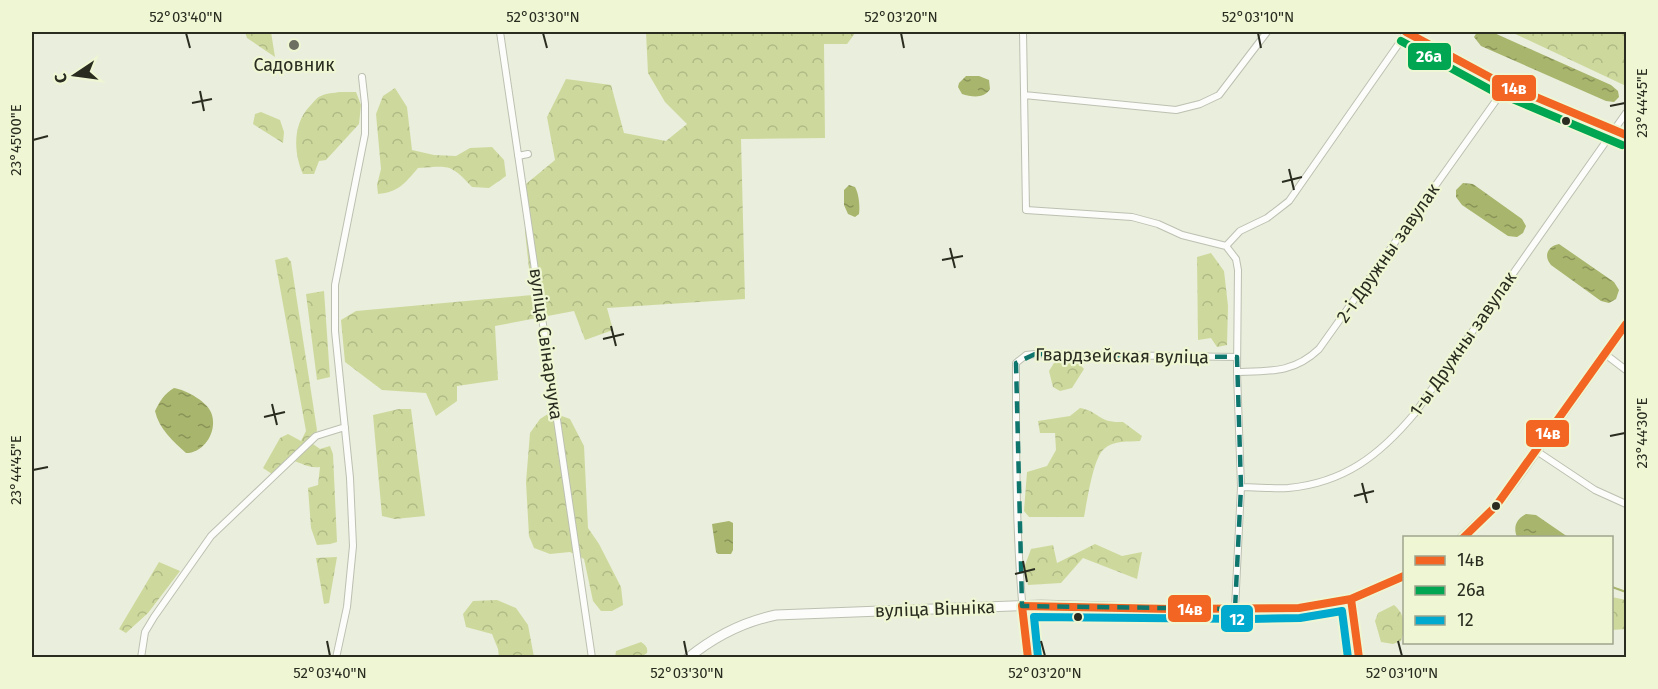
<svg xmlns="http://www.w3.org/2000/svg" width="1658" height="689" font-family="'Fira Sans',sans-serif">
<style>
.forest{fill:url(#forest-crowns)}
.water{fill:url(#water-ripples)}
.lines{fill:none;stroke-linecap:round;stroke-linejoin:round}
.stream{stroke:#a8b56c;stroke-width:2}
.street-casing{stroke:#bcc0b1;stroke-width:8}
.secondary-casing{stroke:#bcc0b1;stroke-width:11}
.street{stroke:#fcfcfa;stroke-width:6}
.secondary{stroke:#fcfcfa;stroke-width:9}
.bus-1-casing{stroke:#eef6d4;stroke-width:12}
.bus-2-casing{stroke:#eef6d4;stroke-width:12}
.bus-3-casing{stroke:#eef6d4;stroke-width:12}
.bus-1{stroke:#f26522;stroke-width:8}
.bus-2{stroke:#00a651;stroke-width:8}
.bus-3{stroke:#00a9ce;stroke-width:8}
.marked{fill:none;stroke:#0f766e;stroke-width:4.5;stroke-dasharray:12 8;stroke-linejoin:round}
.ticks{fill:none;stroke:#292c1f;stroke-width:2}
.poi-dot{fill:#6d7061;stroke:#eef6d4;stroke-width:2}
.bus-dot{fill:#292c1f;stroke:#eef6d4;stroke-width:2}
.labels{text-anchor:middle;stroke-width:4.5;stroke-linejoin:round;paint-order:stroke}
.poi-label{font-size:18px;fill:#292c1f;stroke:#eef6d4}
.street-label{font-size:18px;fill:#292c1f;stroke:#eef6d4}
.line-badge{stroke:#eef6d4;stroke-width:2}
.badge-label{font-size:16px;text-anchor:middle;font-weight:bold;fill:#fff}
.neatline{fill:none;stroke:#292c1f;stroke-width:2}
.ticks-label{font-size:15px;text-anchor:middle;fill:#292c1f}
</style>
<defs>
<pattern id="forest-crowns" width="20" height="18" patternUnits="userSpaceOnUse" patternTransform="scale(1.5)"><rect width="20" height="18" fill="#cdd99c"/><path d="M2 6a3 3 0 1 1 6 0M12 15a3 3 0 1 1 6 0" fill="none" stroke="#b0ba86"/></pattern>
<pattern id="water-ripples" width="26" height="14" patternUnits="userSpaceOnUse" patternTransform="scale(1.5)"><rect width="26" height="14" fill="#a8b56c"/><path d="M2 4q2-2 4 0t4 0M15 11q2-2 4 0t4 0" fill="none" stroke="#899358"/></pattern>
</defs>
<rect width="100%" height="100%" fill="#eaeedc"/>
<path class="forest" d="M245,32H271L275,57L247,38Z
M646,32H856L847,44H824L825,138L741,139L745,299L607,308L613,330L585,340L574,311L495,326L498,380L457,386V401L436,416L426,393L382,390L345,362L341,320L356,311L532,295L525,232L526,184L555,160L547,117L566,79L611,85L624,133L666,141L687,124L665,102L648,73Z
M1511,32H1626V86Z
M395,88L407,107L412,150L434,155L456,156L470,148L492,147L504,160L506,176L489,188L472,187C450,163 449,166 418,168C404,184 399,192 378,194L377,185L381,169L376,114L383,96Z
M340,92H356L361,105L359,124L326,160L319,161L314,174H303C293,152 293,123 310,106C313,103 317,97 321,96C326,93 334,93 340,92Z
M261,112L280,120L284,132L283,143L253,124L255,114Z
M1211,253L1224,271L1228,306L1227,345L1217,347L1211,338L1198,340L1197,257Z
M287,257L291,262L317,430L313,444L320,449L330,446L333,454L337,542L330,544L317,545L311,528L308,488L318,485L320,467C308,469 299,461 287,459L272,474L263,468L280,438L288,434L301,441L306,431L275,260Z
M324,291L330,377L317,380L306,294Z
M1074,358L1084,369L1072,388L1060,391L1053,387L1049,371L1054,363Z
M1080,408C1101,412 1097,423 1123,422L1142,436L1140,441C1128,442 1114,440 1104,449C1093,458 1087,502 1084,517H1029L1024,511L1027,472L1047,466L1056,450L1055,433H1040L1038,421L1070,416Z
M399,409H411L425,516L395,519L382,516L373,415Z
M551,412L570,419L584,446L588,528L599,544L621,587L623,605L612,611H601L593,601L584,559L570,552L550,554L534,548L529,536L526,482L530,433L540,419Z
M1095,544L1122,556L1142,552L1137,579L1083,558L1061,583L1028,585L1024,568L1031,549L1053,545L1057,563Z
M337,557L329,603L324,604L316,558Z
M159,562L180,571L148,613L126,633L119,629Z
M1612,597L1626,600V629L1612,630Z
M497,600L516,608L528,625L534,657H499L498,649L492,634L466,627L463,614L473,601Z
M1394,605C1406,615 1405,627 1401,641L1393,644L1381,642L1375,621L1378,613Z
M641,642C646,645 648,648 647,653L641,657H615L616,651Z"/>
<path class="water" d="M1477,32H1492L1611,85L1618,91L1619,97L1614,102L1606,101L1481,46L1474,37Z
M966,76H979L989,80L990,89C984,99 972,97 962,94L958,87L959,83Z
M1463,183L1473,184L1522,219L1526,226L1523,233L1517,237L1508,236L1462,205L1456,197V190Z
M849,185L855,187C859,194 860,206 859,214L855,217L848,214L844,205V190Z
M1559,244L1614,282L1619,290L1616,299L1609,303L1601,301L1551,265C1543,256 1548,246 1559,244Z
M174,388C186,390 209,402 212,415C217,432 204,453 186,453C173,441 159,429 155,411C160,401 164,394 174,388Z
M1526,514L1536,515L1568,537H1517C1513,527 1516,519 1526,514Z
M729,521L733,523V550L731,554H718L716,552L712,524Z"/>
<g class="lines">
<path class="stream" d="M1612,587L1626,592"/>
<defs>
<path id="street" d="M500,32L592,658
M1023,32L1026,210L1132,217L1158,224L1182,235L1226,246L1240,231L1267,218L1289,201L1407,32
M1406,32L1495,80L1626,135
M1024,95L1176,110L1200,104L1219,95L1267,32
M518,156L528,154
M1226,246L1236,259L1238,270L1237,372L1241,487L1235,609
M1605,354L1626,370
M1237,372C1270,371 1294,373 1319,349L1507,85
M1535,450L1595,490L1626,504
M1241,487C1257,487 1273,489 1288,488C1344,483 1380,455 1415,413L1626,113
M1351,599L1359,658
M141,658L145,632L154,617L211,536L316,436L345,427
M336,658L347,607L353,546L350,478L335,331V285L365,134V104L362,77
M1028,658C1015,558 1016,463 1016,363L1026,355L1035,354L1237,357"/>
<path id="secondary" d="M1462,538L1496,506L1514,482L1626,324
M688,658C715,636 742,622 776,615L1041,605L1171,609L1299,608L1351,599L1404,576"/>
</defs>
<use href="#street" class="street-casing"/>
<use href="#secondary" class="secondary-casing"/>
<use href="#street" class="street"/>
<use href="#secondary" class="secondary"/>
<defs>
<path id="bus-1" d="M1406,32L1495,80L1626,135
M1463,538L1496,506L1626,324
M1351,599L1359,658
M1028,658L1022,606L1171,609L1299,608L1351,599L1404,576"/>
<path id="bus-2" d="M1401,41L1491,90L1622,145"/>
<path id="bus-3" d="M1038,657L1034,617L1251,619L1300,618L1342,611L1348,658"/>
</defs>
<use href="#bus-1" class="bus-1-casing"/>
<use href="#bus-2" class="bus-2-casing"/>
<use href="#bus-3" class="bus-3-casing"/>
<use href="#bus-1" class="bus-1"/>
<use href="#bus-2" class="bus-2"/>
<use href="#bus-3" class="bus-3"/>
</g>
<path class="marked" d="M1035,354L1237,357L1241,487L1235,609L1022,606L1016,363Z"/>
<path class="ticks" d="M186,33L190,48M543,33L547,48M901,33L904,48M1258,33L1261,48M200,91L204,111M192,103L212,99M1610,106L1625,103M33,140L48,136M1289,169L1294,190M1282,182L1302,177M950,248L955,268M942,260L963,256M611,326L616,346M603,339L624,334M272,404L277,425M264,417L285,412M1610,436L1625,433M33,470L48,467M1362,483L1367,503M1354,496L1374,491M1023,561L1027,582M1015,574L1035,569M327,641L330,656M684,641L687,656M1041,641L1045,656M1398,641L1402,656"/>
<circle class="poi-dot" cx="294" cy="45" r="6"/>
<g class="bus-dot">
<circle cx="1566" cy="121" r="5"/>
<circle cx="1496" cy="506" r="5"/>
<circle cx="1078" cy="617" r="5"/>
</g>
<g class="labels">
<g class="poi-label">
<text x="294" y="71">Садовник</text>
</g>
<g class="street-label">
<text transform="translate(1388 253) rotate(-55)" y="6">2-і Дружны завулак</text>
<text transform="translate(546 344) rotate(82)" y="6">вуліца Свінарчука</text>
<text transform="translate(1463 344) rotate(-55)" y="6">1-ы Дружны завулак</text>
<text transform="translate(1122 356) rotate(1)" y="6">Гвардзейская вуліца</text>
<text transform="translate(935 609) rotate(-2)" y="6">вуліца Вінніка</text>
</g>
</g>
<g class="line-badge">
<rect x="1407" y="42" width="45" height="29" rx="6" fill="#00a651"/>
<rect x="1491" y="74" width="46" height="28" rx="6" fill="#f26522"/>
<rect x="1525" y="419" width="45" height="29" rx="6" fill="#f26522"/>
<rect x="1167" y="594" width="45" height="29" rx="6" fill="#f26522"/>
<rect x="1220" y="604" width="34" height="29" rx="6" fill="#00a9ce"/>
</g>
<g class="badge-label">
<text x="1429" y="62">26а</text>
<text x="1514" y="94">14в</text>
<text x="1548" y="439">14в</text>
<text x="1190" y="615">14в</text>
<text x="1237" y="625">12</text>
</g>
<rect width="1658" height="689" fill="none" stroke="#eef6d4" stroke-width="66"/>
<rect x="1403" y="536" width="210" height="108" fill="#eef6d4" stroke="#9fa58c" stroke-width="1.5"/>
<rect x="1415" y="556" width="30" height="9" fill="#f26522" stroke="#9fa58c" stroke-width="1.5"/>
<text x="1457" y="566" font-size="18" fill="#292c1f">14в</text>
<rect x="1415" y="586" width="30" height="9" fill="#00a651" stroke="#9fa58c" stroke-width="1.5"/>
<text x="1457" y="596" font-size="18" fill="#292c1f">26а</text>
<rect x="1415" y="616" width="30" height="9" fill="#00a9ce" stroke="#9fa58c" stroke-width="1.5"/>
<text x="1457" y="626" font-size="18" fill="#292c1f">12</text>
<g transform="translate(75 75) rotate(257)" stroke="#eef6d4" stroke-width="4.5" paint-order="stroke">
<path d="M0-4.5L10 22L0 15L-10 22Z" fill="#292c1f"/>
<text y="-9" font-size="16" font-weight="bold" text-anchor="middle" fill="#292c1f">С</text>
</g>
<rect x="33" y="33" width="1592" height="623" class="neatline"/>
<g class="ticks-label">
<text x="186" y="22">52°03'40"N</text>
<text x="543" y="22">52°03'30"N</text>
<text x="901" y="22">52°03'20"N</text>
<text x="1258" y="22">52°03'10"N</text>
<text transform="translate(1642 103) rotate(-90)" y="5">23°44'45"E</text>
<text transform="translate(16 140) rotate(-90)" y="5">23°45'00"E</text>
<text transform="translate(1642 433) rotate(-90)" y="5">23°44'30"E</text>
<text transform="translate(16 470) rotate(-90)" y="5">23°44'45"E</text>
<text x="330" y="678">52°03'40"N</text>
<text x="687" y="678">52°03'30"N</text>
<text x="1045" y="678">52°03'20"N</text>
<text x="1402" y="678">52°03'10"N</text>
</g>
</svg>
